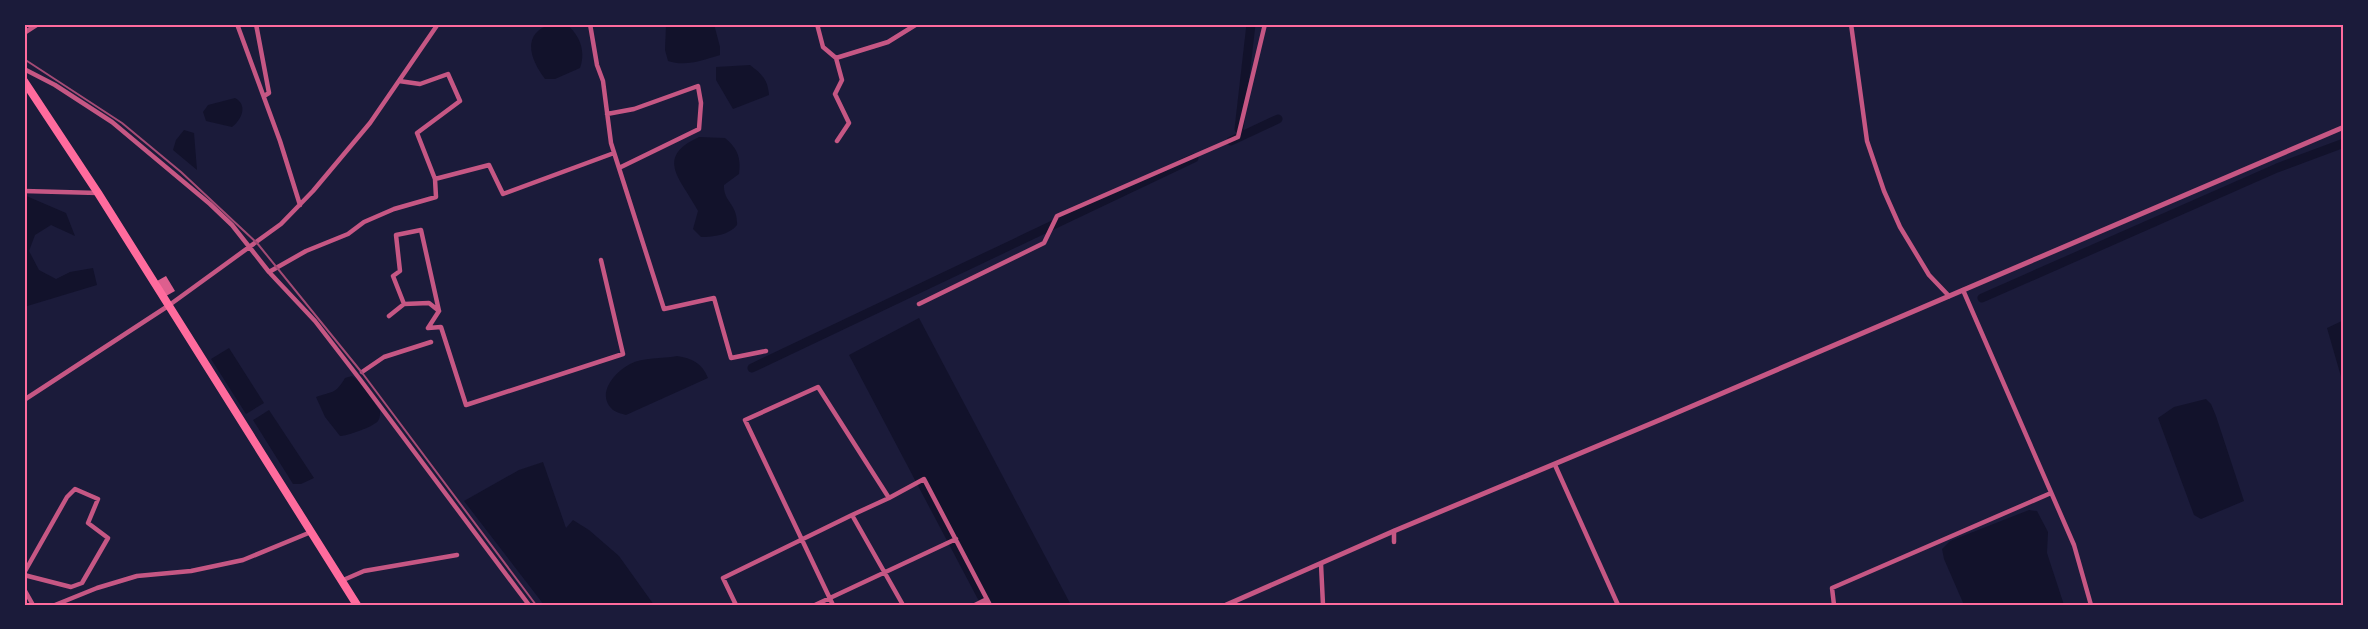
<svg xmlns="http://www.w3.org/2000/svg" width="2368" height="629" font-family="'IBM Plex Serif',serif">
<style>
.water{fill:#12122b}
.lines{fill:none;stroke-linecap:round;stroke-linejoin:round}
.canal{stroke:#12122b;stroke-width:9}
.building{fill:#dd5f8e}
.minor{stroke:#c65784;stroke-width:4.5}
.tertiary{stroke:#c65784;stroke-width:5}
.trunk{stroke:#ff6b9d;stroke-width:8}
.rail{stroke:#a44b75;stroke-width:2}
.neatline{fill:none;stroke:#ff6b9d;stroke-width:2}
</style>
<rect width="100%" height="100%" fill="#1b1b3a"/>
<path class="water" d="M551,24H566C580,35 586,51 580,68L555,79H545C530,59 521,34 551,24Z
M666,24H714L720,47V55C703,60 686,67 668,61L665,50Z
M750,65C762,74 768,80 769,95L733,109L716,80V67Z
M235,98C248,105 242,119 232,127L206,121L203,112L208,105Z
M184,130L194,133L197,170L173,150L176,140Z
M699,137L725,138C738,149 741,158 739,174L724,185C723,202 738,204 737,225C729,235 714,237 701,237L693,229L698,211C682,180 653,158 699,137Z
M24,195L66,213L75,236L51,225L35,235L29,251L39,270L56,279L70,272L93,268L97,285L24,307Z
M919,318L1071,605H981L849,355Z
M2344,320V387L2327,328Z
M229,348L264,403L246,414L211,359Z
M677,356C692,358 702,363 708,378L626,415C622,414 616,412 613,410C595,394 615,372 630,364C643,357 662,359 677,356Z
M352,376L360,382L380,411C380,415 380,418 378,421C373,427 347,436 340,436L325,417L316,397C332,391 335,395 345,378Z
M2206,399L2211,404L2216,416L2244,501L2201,519L2194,515L2158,418L2174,407Z
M269,410L314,478L301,484H293L253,420Z
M543,462L566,528L573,520L589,530L619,556L654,605H544L464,501L519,470Z
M2029,510L2037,511L2048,532L2047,553L2064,605H1964L1944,559L1942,549L1950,541Z"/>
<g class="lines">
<path class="canal" d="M1239,129L1251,24
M1231,141L1278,119
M1982,298L2277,168L2344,143
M752,368L1194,158"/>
</g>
<path class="building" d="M166,276L175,291L166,296L157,281Z"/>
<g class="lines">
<path class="minor" d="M237,24L280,141L300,205
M256,24L269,93L264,96
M590,24L597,65L603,81L611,143L664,309L714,298L731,358L766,351
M817,24L823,47L836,58L888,42L917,24
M1851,24L1867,141L1884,191L1900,227L1929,275L1949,296
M24,33L38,24
M836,58L842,80L835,94L849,123L837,141
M24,69L55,85L112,122L210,204L232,225L269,272L315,321L359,378L529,605
M399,81L420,84L448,74L460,101L417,133L435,179
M607,114L634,109L698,86L701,103L699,129L621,167
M24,191L98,193
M269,272L306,251L348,234L364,222L394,209L436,197L435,179L489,165L503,194L614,153
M1963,290L2074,545L2091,605
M404,304L429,303L439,311
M919,304L1044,243L1057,216L1238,137L1265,24
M389,316L404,304L393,276L400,271L396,235L421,230L439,311L428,328L441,327L466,405L623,354L601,260
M362,372L384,357L431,342
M24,400L168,306L281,224L313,191L370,123L438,24
M1555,465L1618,605
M852,515L889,498
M1394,531V542
M1321,564L1323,605
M24,573L67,497L75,489L98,499L88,523L108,538L82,583L71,587L24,575
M341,581L364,571L457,555
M24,589L33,605
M55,605L97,588L137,576L191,571L243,560L311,532
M736,605L723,578L852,515L903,605
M815,605L956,539
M833,605L745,420L818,387L889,498L924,479L990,605
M975,605L987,599
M1834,605L1832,588L2051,493"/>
<path class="tertiary" d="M1226,605L1394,531L1662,419L2344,127"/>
<path class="trunk" d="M24,81L98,193L357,605"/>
<path class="rail" d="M24,59L122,123L181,172L257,243L363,374L536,605"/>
</g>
<rect width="2368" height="629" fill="none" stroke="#1b1b3a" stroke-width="51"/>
<rect x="26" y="26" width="2316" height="578" class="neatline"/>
</svg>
